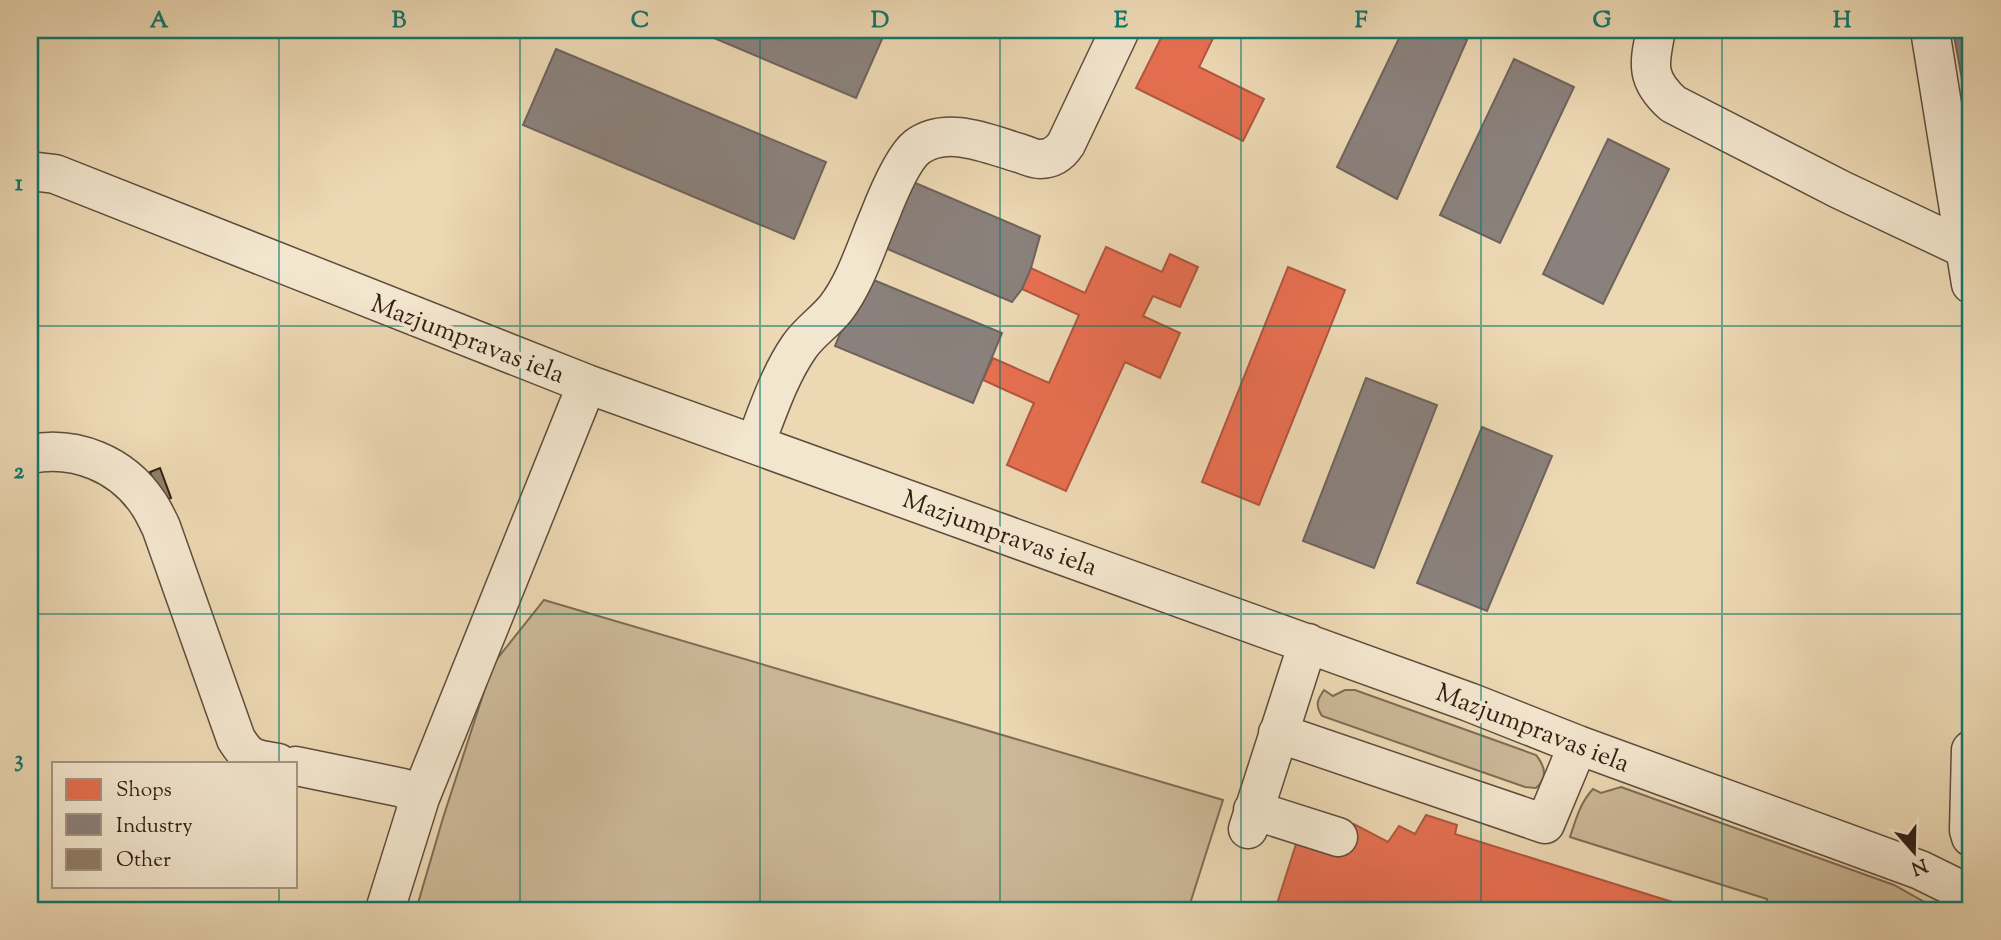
<svg xmlns="http://www.w3.org/2000/svg" width="2001" height="940" font-family="'Sorts Mill Goudy',serif">
<style>
.green{fill:#ccb998;stroke:#7e6c56;stroke-width:2}
.shops{fill:#e76f51;stroke:#b0573f;stroke-width:2}
.industry{fill:#8a817c;stroke:#6f645d;stroke-width:2}
.building{fill:#927f67;stroke:#301f15;stroke-width:2}
.lines{fill:none;stroke-linecap:round;stroke-linejoin:round}
.minor-casing{stroke:#5f4d3c;stroke-width:41}
.minor{stroke:#f3e6ce;stroke-width:38}
.grid{fill:none;stroke:#0f766e;stroke-width:2;stroke-opacity:0.55}
.labels{text-anchor:middle;stroke-width:7;stroke-linejoin:round;paint-order:stroke}
.street-label{font-size:26px;fill:#301f15;stroke:#f3e6ce}
.neatline{fill:none;stroke:#0f766e;stroke-width:2.5}
.grid-label{font-size:23px;text-anchor:middle;font-weight:bold;fill:#0f766e}
</style>
<rect width="100%" height="100%" fill="#ecd8b3"/>
<filter id="stains"><feTurbulence type="fractalNoise" baseFrequency=".00286" numOctaves="4"/><feColorMatrix values="0 0 0 0 .2 0 0 0 0 .09 0 0 0 0 .02 0 0 0 .5 -.17"/></filter>
<radialGradient id="worn" r=".72"><stop offset=".6" stop-color="#630" stop-opacity="0"/><stop offset="1" stop-color="#630" stop-opacity=".3"/></radialGradient>
<path class="green" d="M544,600L1223,800L1188,910H416L443,818L493,664Z
M1324,690L1333,696L1345,690H1355L1536,755C1545,766 1548,778 1536,788L1525,787L1322,716C1315,705 1317,700 1324,690Z
M1621,787L1894,885L1928,904L1934,910H1768L1767,899L1570,837C1576,819 1580,803 1593,789L1601,793Z"/>
<path class="shops" d="M1165,30H1217L1199,67L1264,99L1243,141L1136,88Z
M1106,247L1162,272L1170,254L1198,267L1180,307L1153,296L1143,316L1180,333L1160,378L1125,362L1066,491L1007,465L1034,403L983,380L993,358L1049,383L1079,315L1022,289L1031,268L1085,293Z
M1288,267L1345,290L1259,505L1202,482Z
M1426,815L1457,825L1455,834L1698,910H1275L1296,844L1338,857L1354,824L1388,842L1399,826L1415,834Z"/>
<path class="industry" d="M695,30H886L856,98Z
M1403,30H1447L1467,40L1397,199L1337,167Z
M1953,30H1971V129Z
M556,49L826,162L794,239L523,125Z
M1514,59L1574,87L1500,243L1440,215Z
M1608,139L1669,169L1603,304L1543,274Z
M906,179L1040,236L1031,268L1022,289L1012,302L878,245Z
M864,276L1002,333L973,403L835,346Z
M1366,378L1437,405L1374,568L1303,541Z
M1482,427L1552,456L1487,611L1417,583Z"/>
<path class="building" d="M160,468L171,498L161,502L150,472Z"/>
<g class="lines">
<defs>
<path id="minor" d="M1656,30C1649,64 1645,79 1673,104L1841,190L1966,249
M1930,30L1971,284
M30,171L55,174L587,384L1469,702L1578,745L1920,870L1971,895
M755,444C768,411 779,376 799,347C809,332 825,322 836,308C856,282 866,247 879,217C886,199 902,159 917,147C947,125 988,144 1019,153C1026,155 1033,159 1040,159C1052,159 1060,153 1066,144L1120,30
M30,454C75,445 122,464 148,503C153,510 157,519 161,527L236,739C249,760 254,759 278,763
M1278,733L1545,824L1578,745
M1971,750L1969,830L1971,837
M296,766L403,788L420,798
M1253,810L1338,837
M1248,829L1308,643
M385,910L420,798L587,384"/>
</defs>
<use href="#minor" class="minor-casing"/>
<use href="#minor" class="minor"/>
</g>
<path class="grid" d="M279,30V763M520,30V910M760,30V910M1000,30V910M1241,30V910M1481,30V910M1722,30V910M30,326H1971M30,614H1971M279,886V910"/>
<g class="labels">
<g class="street-label">
<text transform="translate(468 338) rotate(21)" y="9">Mazjumpravas iela</text>
<text transform="translate(1000 532) rotate(20)" y="9">Mazjumpravas iela</text>
<text transform="translate(1533 727) rotate(21)" y="9">Mazjumpravas iela</text>
</g>
</g>
<rect width="2001" height="940" fill="none" stroke="#ecd8b3" stroke-width="77"/>
<rect x="52" y="762" width="245" height="126" fill="#f3e6ce" stroke="#a59684" stroke-width="2"/>
<rect x="66" y="779" width="35" height="21" fill="#e76f51" stroke="#a59684" stroke-width="2"/>
<text x="116" y="796" font-size="21" fill="#301f15">Shops</text>
<rect x="66" y="814" width="35" height="21" fill="#8a817c" stroke="#a59684" stroke-width="2"/>
<text x="116" y="832" font-size="21" fill="#301f15">Industry</text>
<rect x="66" y="849" width="35" height="21" fill="#927f67" stroke="#a59684" stroke-width="2"/>
<text x="116" y="866" font-size="21" fill="#301f15">Other</text>
<g transform="translate(1914 852) rotate(160)" stroke="#f3e6ce" stroke-width="5" paint-order="stroke">
<path d="M0-5L12 26L0 18L-12 26Z" fill="#301f15"/>
<text y="-10" font-size="19" font-weight="bold" text-anchor="middle" fill="#301f15">N</text>
</g>
<rect x="38" y="38" width="1924" height="864" class="neatline"/>
<g class="grid-label">
<text x="159" y="27">A</text>
<text x="399" y="27">B</text>
<text x="640" y="27">C</text>
<text x="880" y="27">D</text>
<text x="1121" y="27">E</text>
<text x="1361" y="27">F</text>
<text x="1602" y="27">G</text>
<text x="1842" y="27">H</text>
<text x="19" y="190">1</text>
<text x="19" y="478">2</text>
<text x="19" y="766">3</text>
</g>
<rect width="100%" height="100%" filter="url(#stains)"/>
<rect width="100%" height="100%" fill="url(#worn)"/>
</svg>
